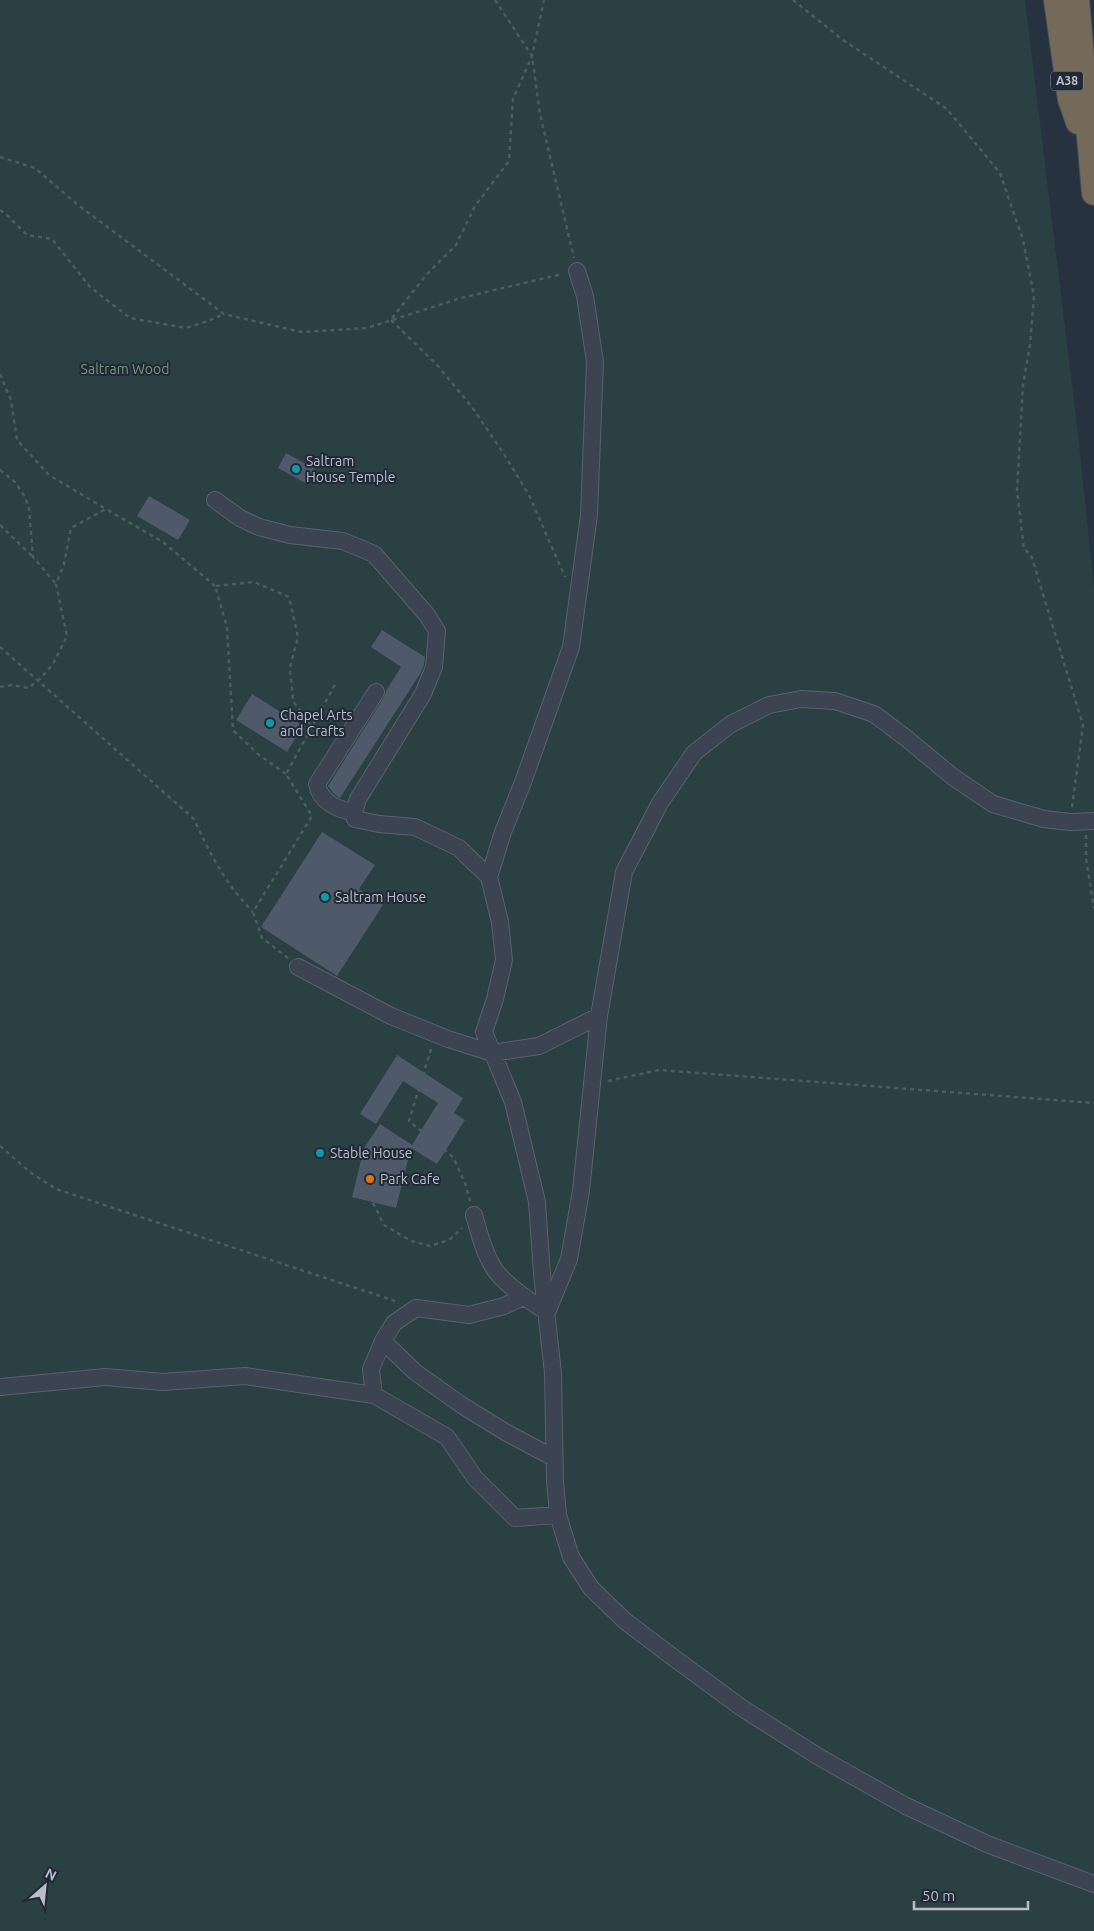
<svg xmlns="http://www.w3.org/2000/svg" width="1094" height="1931" font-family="Ubuntu,sans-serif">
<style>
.green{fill:#2a4042}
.building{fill:#4e5969}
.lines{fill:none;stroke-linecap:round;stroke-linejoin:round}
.minor-casing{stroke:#59626d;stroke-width:18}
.highway-casing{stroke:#464f5a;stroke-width:26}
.path{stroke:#4a5d60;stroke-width:2.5;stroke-dasharray:4 4;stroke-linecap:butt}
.minor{stroke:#3b4450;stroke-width:16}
.highway{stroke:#756a59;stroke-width:24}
.culture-dot{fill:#0f9aa8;stroke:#202935;stroke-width:2}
.food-dot{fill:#e8710a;stroke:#202935;stroke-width:2}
.labels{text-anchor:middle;stroke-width:4;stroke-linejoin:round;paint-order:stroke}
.shield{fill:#202935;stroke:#8a929d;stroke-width:1}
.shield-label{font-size:12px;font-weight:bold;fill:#b8bfca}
.park-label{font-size:14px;fill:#719a7a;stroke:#202935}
.poi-label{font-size:14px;fill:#b8bfca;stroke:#202935;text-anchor:start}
</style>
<rect width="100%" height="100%" fill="#273240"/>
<path class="green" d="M0,0H1025L1078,434L1094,588V1931H0Z"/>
<path class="building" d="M286,453L315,469L307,484L278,468Z
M149,496L190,520L178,540L137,516Z
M382,630L425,657L424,665L420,674L340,798L333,793L328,786L384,697L386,691L401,667L371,647Z
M252,694L303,726L287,752L236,720Z
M322,832L375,865L359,889L383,905L337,976L261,927Z
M397,1055L463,1098L454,1113L465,1120L437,1164L411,1148L396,1208L352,1197L364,1148L380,1124L412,1145L438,1103L403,1081L376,1124L360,1114Z"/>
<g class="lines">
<defs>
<path id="minor" d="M577,271L585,296L595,362L589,515L571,647L523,782L503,832L489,877L500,922L504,960L495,999L484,1032L513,1102L537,1202L542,1274L553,1373L555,1481L558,1515L571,1557L591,1588L625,1621L674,1658L742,1708L819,1757L906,1806L987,1844L1094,1884
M215,500L240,518L259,527L290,535L343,541L374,554L427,615L437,631L434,667L423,694L358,799L354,812L355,819L379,824L415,827L459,848L489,877
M354,812C337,810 320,801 317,784L376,692
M298,967L391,1016L448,1039L492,1053L539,1046L599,1016
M474,1215C479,1233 484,1252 493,1267C503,1284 531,1302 547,1312
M548,1310L569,1259L581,1191L599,1016L624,872L660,803L694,753L731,724L769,705L801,699L835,701L874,714L906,738L953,777L993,804L1044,819L1070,822L1094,821
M383,1341L415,1372L463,1406L507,1433L554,1458
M0,1387L105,1377L163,1382L245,1376L374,1395L447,1437L475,1478L515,1518L558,1515
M374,1395L371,1369L383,1341L394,1323L416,1308L469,1315L504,1306L523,1297"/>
<path id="highway" d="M1056,0L1070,99L1078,122
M1077,0L1094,193"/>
</defs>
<use href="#minor" class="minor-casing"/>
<use href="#highway" class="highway-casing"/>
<path class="path" d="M495,0L532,56L540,114L574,258
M793,0L843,40L947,109L1000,173L1023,240L1034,296L1030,345L1023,385L1017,490L1024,549L1031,555L1083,725L1072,807
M0,157L35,168L78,205L224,314L301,332L367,328L461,298L562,274
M0,210L6,214L27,235L52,239L90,287L130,318L186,328L208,321L224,314
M392,318L427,274L456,245L475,206L509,161L513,99L532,56L544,0
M391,320L437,365L472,407L502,451L529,495L565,577
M0,374L11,400L17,440L49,475L106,509
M0,470L15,482L25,497L29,508L33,557L56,584
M0,525L32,556
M0,647L194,819C211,856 225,883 253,912
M0,687L12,685L28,688L39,680L53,664L67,636L56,584L64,564L71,528L106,509L163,542L215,586
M286,774L258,754L233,730L227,627L215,586L254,582L289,597L298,637L290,668L293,701L312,727
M1086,835V858L1094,908
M288,958L262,938L253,912L312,816L286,774L336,683
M431,1049L409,1121L453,1157L465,1183L470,1201
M608,1081L659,1070L1094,1103
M0,1146L31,1173L56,1189L398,1302
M373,1203L384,1225L411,1241L430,1246L449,1240L462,1228"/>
<use href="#minor" class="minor"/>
<use href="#highway" class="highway"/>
</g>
<g class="culture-dot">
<circle cx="296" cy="469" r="5"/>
<circle cx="270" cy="723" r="5"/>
<circle cx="325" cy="897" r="5"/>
<circle cx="320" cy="1153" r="5"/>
</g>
<circle class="food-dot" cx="370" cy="1179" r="5"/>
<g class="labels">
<rect class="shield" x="1051" y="71.5" width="32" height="19" rx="4"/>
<g class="shield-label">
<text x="1067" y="85">A38</text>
</g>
<g class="park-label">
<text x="125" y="374">Saltram Wood</text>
</g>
<g class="poi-label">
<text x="306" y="466">Saltram<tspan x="306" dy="16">House Temple</tspan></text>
<text x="280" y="720">Chapel Arts<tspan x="280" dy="16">and Crafts</tspan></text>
<text x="335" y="902">Saltram House</text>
<text x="330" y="1158">Stable House</text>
<text x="380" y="1184">Park Cafe</text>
</g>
</g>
<g transform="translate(45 1886) rotate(27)" stroke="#202935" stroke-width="4" paint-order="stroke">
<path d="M0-4L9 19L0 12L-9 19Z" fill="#b8bfca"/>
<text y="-8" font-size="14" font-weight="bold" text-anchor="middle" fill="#b8bfca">N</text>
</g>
<path d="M914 1901v8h114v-8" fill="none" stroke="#b8bfca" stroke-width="2.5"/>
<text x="922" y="1901" font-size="15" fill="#b8bfca" stroke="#202935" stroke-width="4" paint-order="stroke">50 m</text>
</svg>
